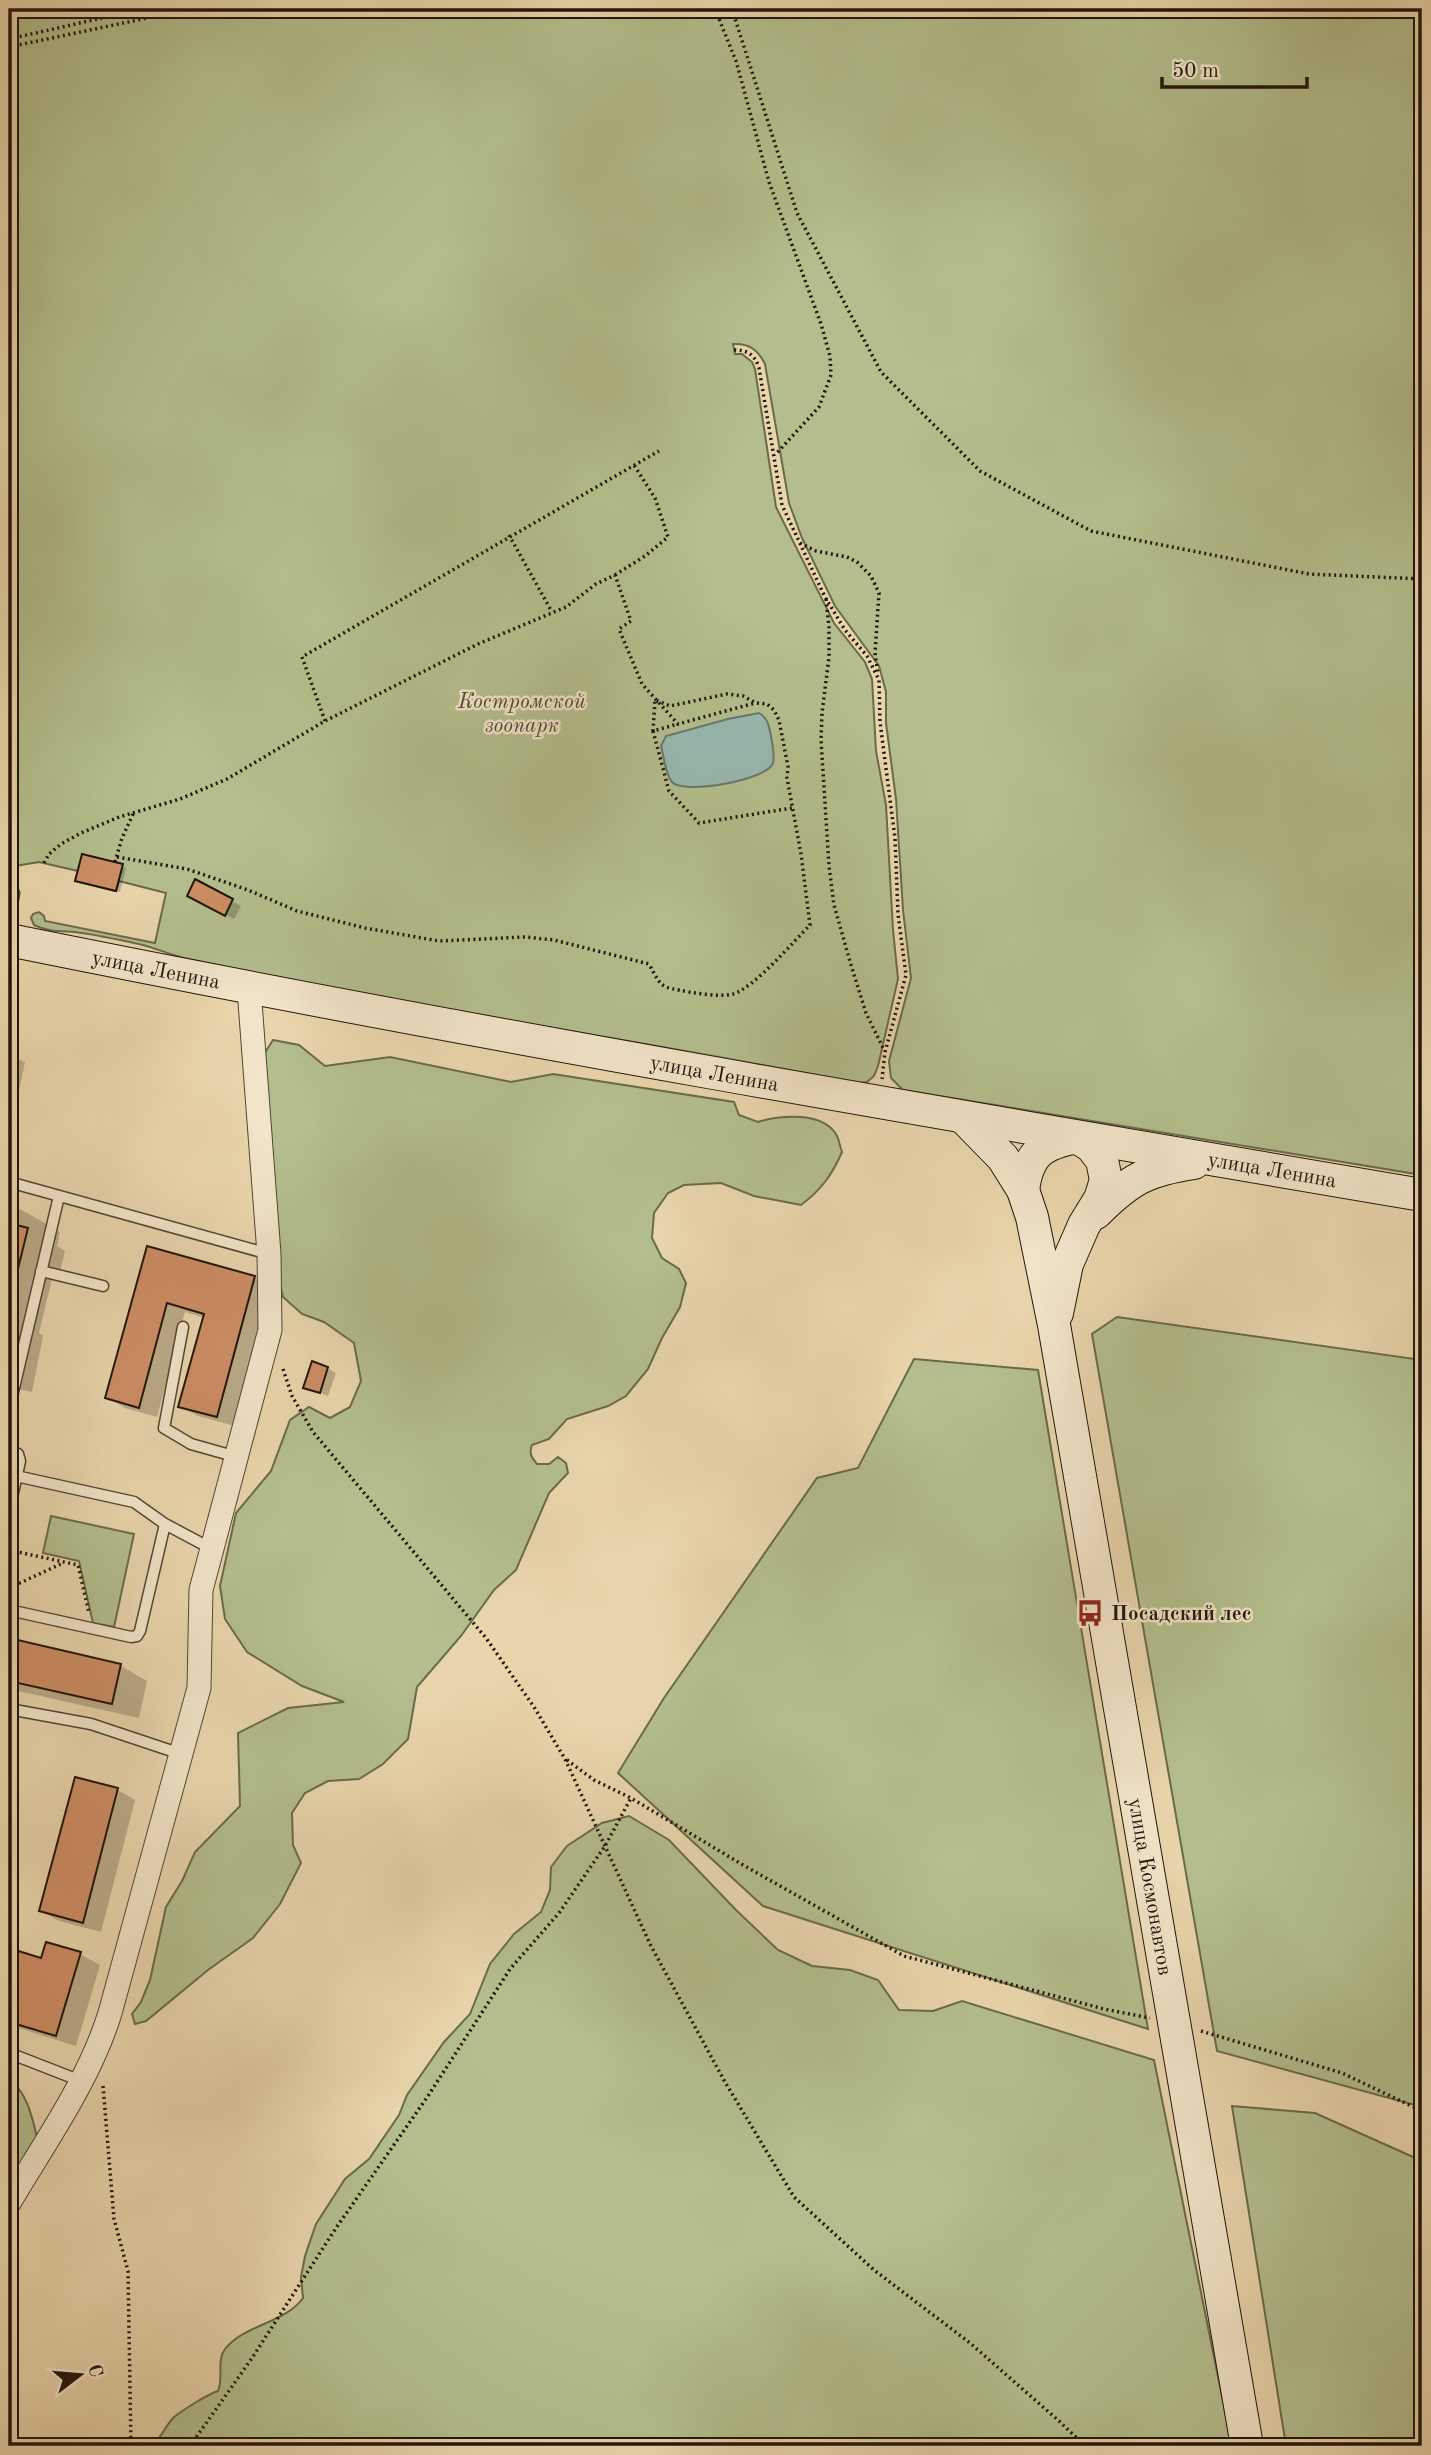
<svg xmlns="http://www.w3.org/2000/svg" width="1431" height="2455" font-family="'Old Standard TT',serif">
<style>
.green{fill:#b3be8c;stroke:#6a6a4c;stroke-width:2}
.water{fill:#98b8af;stroke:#68776e;stroke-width:2}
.shadow{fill:#0003}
.building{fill:#cd8d64;stroke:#20150c;stroke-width:2}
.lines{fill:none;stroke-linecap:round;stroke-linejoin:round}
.lane-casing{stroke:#524534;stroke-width:13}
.street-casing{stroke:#524534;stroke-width:25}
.secondary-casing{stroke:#20150c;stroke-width:34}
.path{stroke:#20150c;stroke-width:3.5;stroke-dasharray:2 3.5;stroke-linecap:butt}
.lane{stroke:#f1e4c8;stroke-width:10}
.street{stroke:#f1e4c8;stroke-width:23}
.secondary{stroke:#f1e4c8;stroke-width:32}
.labels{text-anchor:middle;stroke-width:5;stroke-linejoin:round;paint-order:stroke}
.park-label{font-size:21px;font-style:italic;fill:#4c4832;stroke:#f1e4c8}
.street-label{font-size:21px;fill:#20150c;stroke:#f1e4c8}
.poi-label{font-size:21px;font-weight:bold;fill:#20150c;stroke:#f1e4c8;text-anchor:start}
</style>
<rect width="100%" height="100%" fill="#e9d5ab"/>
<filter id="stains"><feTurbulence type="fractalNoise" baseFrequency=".00286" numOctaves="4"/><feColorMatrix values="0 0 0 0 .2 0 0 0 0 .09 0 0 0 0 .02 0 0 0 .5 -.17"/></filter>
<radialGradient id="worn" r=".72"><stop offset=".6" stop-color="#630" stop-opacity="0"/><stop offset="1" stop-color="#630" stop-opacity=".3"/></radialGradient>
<path class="green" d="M9,9H1422V1175L903,1090L891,1078L889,1061L911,978L903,910L896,799L886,723V692L879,666L835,606L802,538L789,503L765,364C758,350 749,343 733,344L735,354H742L752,362L755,369L776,507L834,623L865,662L872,679L876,751L886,805L893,930L898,979L878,1066L874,1076L867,1082L858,1083C635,1039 410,1008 189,959C173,956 158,949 143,945C121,940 98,935 75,932C61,931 48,932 34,925L31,918L33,914L39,912L44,916L45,921L155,943L166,893L119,881L116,891L75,881L78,871L39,862L9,867Z
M273,1040L299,1045L325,1066L390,1057L511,1082L553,1074L734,1102L739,1115L758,1122C780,1115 824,1111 837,1136C839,1140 840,1147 842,1152C832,1175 821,1190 801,1205L754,1196L721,1183L684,1185L668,1193L654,1213L652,1238L662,1258L679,1269L686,1283L680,1307L662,1338L648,1369L626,1396L608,1406L567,1419L549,1439L532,1445C529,1453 531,1457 537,1464H549L558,1457L566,1463L568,1473L549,1493L516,1570L494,1590L461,1636L417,1687L408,1739L383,1764L359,1779L328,1781L305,1793L292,1813L293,1845L301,1863L280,1904L253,1938L208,1970L146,2021L135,2024L132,2014L141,2002L150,1980L166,1907L182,1881L195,1852L240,1806L238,1733L288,1708L344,1702L302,1686L247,1652L225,1619L220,1586L236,1513L271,1471L290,1420L309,1407L330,1418L350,1407L361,1381L354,1343L324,1322L302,1314L283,1297L271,1247L261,1059Z
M1117,1317L1422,1360V2107L1217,2051L1092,1334Z
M914,1359L1038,1370L1148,2029L763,1906L618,1773L664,1698L817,1478L858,1468Z
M51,1516L134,1534L114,1627L93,1623L79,1561L43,1553Z
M629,1816L669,1840L736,1910L778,1950L812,1966L850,1970L878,1980L899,2010L933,2011L962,2001L1154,2060L1232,2446H152C161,2438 165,2427 173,2418C181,2411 208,2394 218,2391C224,2378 216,2361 225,2349C245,2324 284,2324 303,2298L301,2277L305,2256L316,2224L345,2179L369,2159L399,2115L407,2095L444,2042L470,2014L490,1964L514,1934L541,1912L550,1890L551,1867L567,1846L602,1823Z
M9,2079C27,2092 32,2117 37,2137L9,2183Z
M1232,2106L1315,2113L1422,2161V2446H1286Z"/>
<path class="water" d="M759,713C768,718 769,726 771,736C772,743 775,755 773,763C768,780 683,795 672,782C665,774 664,756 661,746L666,736L728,719Z"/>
<path class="shadow" d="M122,866L126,868L120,892L77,881Z
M196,882L241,906L234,919L189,895Z
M9,1055L25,1062L11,1129L9,1128Z
M9,1206L22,1210L60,1232L57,1246L65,1251L58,1280L52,1279L39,1333L43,1336L32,1392L9,1387Z
M148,1248L255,1278L272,1288L235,1426L198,1416L180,1406L205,1318L185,1312L157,1417L125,1408L107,1397Z
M327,1368L336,1373L328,1396L305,1387Z
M9,1640L121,1666L147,1681L139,1718L9,1689Z
M76,1779L118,1790L135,1800L101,1932L59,1921L41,1911Z
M13,1951L43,1960L80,1954L100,1965L76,2046L9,2025V1966Z"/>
<path class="building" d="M82,854L123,864L116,891L75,881Z
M195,879L233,899L225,916L187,896Z
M9,1223L28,1228L15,1281L9,1280Z
M147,1246L255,1276L217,1417L178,1407L204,1314L167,1303L139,1408L105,1398Z
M312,1361L328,1367L320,1393L303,1388Z
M9,1638L121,1664L112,1704L9,1681Z
M75,1777L118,1788L83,1923L39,1911Z
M46,1942L81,1952L56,2036L9,2022V1959L12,1949L41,1958Z"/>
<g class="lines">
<defs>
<path id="lane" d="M9,922L14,893
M9,1182L269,1254
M41,1271L103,1286
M183,1327L164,1428L191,1444L237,1457
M9,1391L13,1392L59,1196
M9,1407L13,1392
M9,1450L18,1454L20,1461L9,1511
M16,1476L134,1502L165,1524L212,1549
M9,1610L131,1637L137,1636L140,1631L165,1524
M9,1709L91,1724L181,1754
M9,2053L81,2081"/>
<path id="street" d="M9,2203C45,2142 89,2081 110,2013L199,1688L201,1590L270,1330L269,1254L249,989"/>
<g id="secondary">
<path id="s1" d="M9,940C478,1035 950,1115 1422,1195"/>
<path id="s2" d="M964,1118L1003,1158L1023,1190L1032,1217L1054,1325L1247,2446"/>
<path d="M1023,1190C1028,1153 1042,1144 1076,1137L1091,1146L1102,1160L1106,1180L1100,1199L1084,1225L1067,1264L1057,1313"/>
<path d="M1096,1213C1130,1179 1147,1170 1194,1163"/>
</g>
</defs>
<use href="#lane" class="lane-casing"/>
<use href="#street" class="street-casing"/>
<use href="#secondary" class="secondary-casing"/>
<path class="path" d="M715,9L736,61L769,182L821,324L830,356L831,375L819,407L775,455
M732,9L797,213L881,372L980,471L1091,531L1309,574L1422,579
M9,39L142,9
M9,47L190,9
M734,350C748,350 755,355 759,368L782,505L825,597L845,630L867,656L879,680L880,722L895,838L898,914L906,975L885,1052L882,1079
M509,535L552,612
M800,543L816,551L847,557L857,562L871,576L879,593L875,653L878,675
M615,575L645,556L668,537L655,498L634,465
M826,599L829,627V657L822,713L821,740L829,866L834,905L851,965L866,1013L884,1050
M325,721L302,657L659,451
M653,731L669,791L699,823L792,808
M117,857L187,869L248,890L297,911L365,928L439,941L525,937L554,940L649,964C663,990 660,986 689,992C703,994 719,997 733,994C754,988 793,942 810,925L801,854L787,778L788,767L779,720L774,710L767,704L756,703L743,696L727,694L670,706L655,700L653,731L678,724
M115,862L122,838L134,812
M44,863L49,854L61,844L81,833L119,817L180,799L227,779L325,721L478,644L566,607L596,584L615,575L631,621L619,629L642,684L678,724L755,703
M283,1369L292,1396L313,1432L486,1638L534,1707L565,1759L651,1946L725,2082L794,2197L874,2270L970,2343L1059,2421L1085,2446
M9,1550L78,1565L89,1613
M9,1588L63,1563
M567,1760L594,1780L631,1798L743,1865L904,1956L1104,2009L1150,2018
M1201,2031L1342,2073L1422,2111
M103,2086L114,2219L128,2271L131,2446
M190,2446L252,2358L336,2228L428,2096L510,1969L559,1913L605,1846L631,1798"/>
<use href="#lane" class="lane"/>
<use href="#street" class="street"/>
<use href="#secondary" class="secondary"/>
</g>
<defs>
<symbol id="bus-bare" viewBox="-9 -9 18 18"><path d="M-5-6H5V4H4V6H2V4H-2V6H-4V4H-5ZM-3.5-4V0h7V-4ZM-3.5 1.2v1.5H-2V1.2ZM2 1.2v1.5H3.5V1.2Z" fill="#8f2418" stroke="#f1e4c8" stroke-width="2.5" paint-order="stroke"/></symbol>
</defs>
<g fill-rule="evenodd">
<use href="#bus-bare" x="1071" y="1594" width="38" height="38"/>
</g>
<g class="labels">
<g class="park-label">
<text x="522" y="708">Костромской<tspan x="522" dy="24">зоопарк</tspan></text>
</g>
<g class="street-label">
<text dy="7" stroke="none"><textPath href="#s1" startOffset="150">улица Ленина</textPath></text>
<text dy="7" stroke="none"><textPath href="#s1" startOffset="718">улица Ленина</textPath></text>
<text dy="7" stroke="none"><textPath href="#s1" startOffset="1284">улица Ленина</textPath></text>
<text dy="7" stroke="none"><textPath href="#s2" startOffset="802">улица Космонавтов</textPath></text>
</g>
<g class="poi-label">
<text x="1111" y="1620">Посадский лес</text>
</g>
</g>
<rect width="1431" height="2455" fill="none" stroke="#e9d5ab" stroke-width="35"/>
<rect x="10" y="10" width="1410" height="2434" fill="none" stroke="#20150c" stroke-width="3.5"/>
<rect x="18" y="18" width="1396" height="2420" fill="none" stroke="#20150c" stroke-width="2"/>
<g transform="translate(80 2375) rotate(74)" stroke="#f1e4c8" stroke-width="5" paint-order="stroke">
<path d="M0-5L12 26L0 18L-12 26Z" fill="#20150c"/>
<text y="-10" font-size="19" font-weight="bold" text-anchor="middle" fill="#20150c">С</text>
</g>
<path d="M1162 77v10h145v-10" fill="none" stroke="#20150c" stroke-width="3.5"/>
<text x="1172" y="77" font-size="21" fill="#20150c" stroke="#f1e4c8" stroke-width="5" paint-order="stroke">50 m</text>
<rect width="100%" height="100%" filter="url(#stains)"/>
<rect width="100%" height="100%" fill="url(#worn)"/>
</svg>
